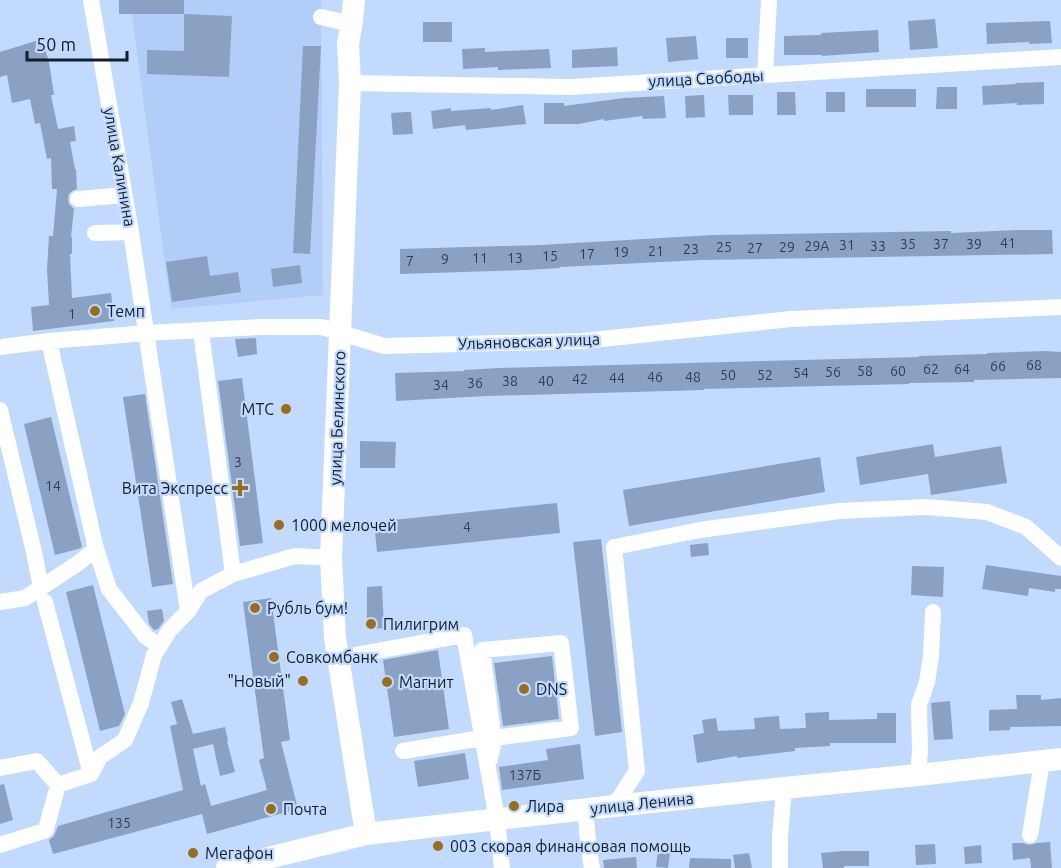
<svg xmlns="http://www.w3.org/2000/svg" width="1061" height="868" font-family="Ubuntu,sans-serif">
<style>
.built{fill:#b2cef8}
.building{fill:#8aa1c4}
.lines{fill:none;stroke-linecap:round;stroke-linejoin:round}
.minor{stroke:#fff;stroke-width:16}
.major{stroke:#fff;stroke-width:22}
.poi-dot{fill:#986d1b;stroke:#c1dafe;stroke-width:2}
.labels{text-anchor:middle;stroke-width:4.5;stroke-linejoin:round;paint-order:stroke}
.number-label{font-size:14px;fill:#323e50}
.street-label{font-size:16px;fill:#141d2a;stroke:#c1dafe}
.poi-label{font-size:16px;fill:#141d2a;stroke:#c1dafe;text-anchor:start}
</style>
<rect width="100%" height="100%" fill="#c1dafe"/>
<path class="built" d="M130,0H321L323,295L171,309Z"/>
<path class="building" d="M119,0H184V14H119Z
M184,14L232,16L229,77L147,74V50L184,51Z
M935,19L938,48L910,50L908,21Z
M1050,21L1052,43L1029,44V42L987,44L986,23Z
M423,22H452V42H423Z
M878,30L879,52L822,56V55H784V36L821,35V33Z
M696,36L698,59L668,62L666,38Z
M726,38H748V58H726Z
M42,39L49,62L54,95H51L58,129L74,126L76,141L70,142L75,169H76L77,189L72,191L69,194L68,199L69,204L74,209L71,237H72V254H70L72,298L111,293L114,321L33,331L31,307L49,305L47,270L49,236H53L57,189H52L51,158L47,159L40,123L35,124L30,99L12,103L7,75L0,77V52Z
M303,46H321L310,254L293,253Z
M617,47L618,66L572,68V50Z
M485,48V52L549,49L551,68L498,70V67L463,69L462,49Z
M1044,82V104L1017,105V103L983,105L982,86L1016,84V83Z
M937,87H957V109H936Z
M866,89H916V107H866Z
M777,92H795L796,115H777Z
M826,92H845V112H826Z
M704,95L705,117L686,118L685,96Z
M728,95H753V115H729Z
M664,96L666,118L643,119L642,116L604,121V119L579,124H544V103H564V106L624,98Z
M523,105L526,124L466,130L465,125L433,129L431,111L451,108V111L491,108V110Z
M406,112H411L413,134L393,135L391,113Z
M1017,230H1052L1053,254L702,260L560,267V268L526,270L400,274V249L540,245L713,235L951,231V233Z
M207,256L210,276L238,272L241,292L172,302L166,262Z
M300,265L302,283L273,287L271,269Z
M256,338L257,354L238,357L235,339Z
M1045,351L1061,352V378L974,380V382L909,383V384L704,389V390L486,396L396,401L395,373L464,371V370L499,368L919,357V356L987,354V353Z
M242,378L263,543L240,546L218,381Z
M145,394L173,584L152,587L123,397Z
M51,417L82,547L78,549L55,555L24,424Z
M360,441L396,442L395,468H360Z
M933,444L935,457L1001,446L1007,483L931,495L928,474L860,485L856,457Z
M820,457L825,492L629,526L623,490Z
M557,503L560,533L377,552L374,522Z
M601,539L622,732L595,736L573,542Z
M708,543L709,555L691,557L690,545Z
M986,565L1061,576V589H1055V592L1029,588L1028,596L982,589Z
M912,566L944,567L943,597L911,595Z
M93,585L125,714L119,726L100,731L66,592Z
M382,586L384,628L367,629V587Z
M271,598L290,740L281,742L298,809L207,834L202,814L53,854L49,840L54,836L58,826L183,790L170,726L177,724L171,702L182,699L193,734L225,727L228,741H227L235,772L220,776L213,744L193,749L201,786L205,784L211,806L267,790L259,760L264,758L243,602Z
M162,609L164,621L158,629L154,630L149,624L147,611Z
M438,650L449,729L394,737L383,660Z
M552,656L559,719L503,726L494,663Z
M1016,695H1041V700L1061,698V726L1010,727V730L989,731V710L1017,709Z
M950,701L953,739L934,740L931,703Z
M829,712V720L877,719V713H896V743H830V746L795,748V751L737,758V756L697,763L693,735L704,733L702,720L716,718L718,731L755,729L754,718L779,716L780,729L806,728L805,713Z
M580,744L584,779L502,790L499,767L548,760L546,749Z
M465,753L469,779L418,787L414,761Z
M4,784L13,820L0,824V785Z
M1050,842L1052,868H1031L1030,858L1013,860L1012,843H1023L1029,845L1037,843Z
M935,844L936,864L916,865L915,845Z
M981,845L982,863L965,864L964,847Z
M658,850L670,852L668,868L656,867Z
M843,851H869V866H844V868H823L821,853Z
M749,853L752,868H735L733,855Z
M636,857L637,868H604L603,860Z
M690,858L731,859V868H689Z"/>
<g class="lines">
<path class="minor" d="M91,0L131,232L188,611
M321,17L338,21H352
M765,75L769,0
M350,83L571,87L1061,57
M78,199L125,195
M95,233L131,232
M201,331L233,574
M0,347L49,341L147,333L260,327H322L384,346L583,341L791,319L1061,307
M0,410L34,552L41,588
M96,549L109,589L146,637L160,646
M0,602L25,598L77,564L96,549L49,341
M45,602L91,774
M338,658L464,635L497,819L502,868
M403,751L482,738
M490,759L494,741L482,650L561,643L571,728L494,738
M0,768L37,761L58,785
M918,775L920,751L919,705L927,682L931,656L933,612
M614,806L637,771L614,547L700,530L839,511L926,507L987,512L1026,527L1061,558
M585,809L589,850L592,868
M1030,835L1042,762
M0,845L44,831L46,829L58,785L91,774L100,757L125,740L141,703L154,655L169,631L188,611L201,591L233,574L295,556L331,558
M780,868V837L784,788"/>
<path class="major" d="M354,0L352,21L348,44L350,83L331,558L335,638L366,834
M227,868L366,834L614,806L784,788L918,775L1061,759"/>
</g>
<g class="poi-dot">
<circle cx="95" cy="311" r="6"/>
<circle cx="286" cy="409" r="6"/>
<path d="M237 479h6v6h6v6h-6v6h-6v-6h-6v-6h6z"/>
<circle cx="279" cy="525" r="6"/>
<circle cx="255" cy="608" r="6"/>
<circle cx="371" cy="624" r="6"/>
<circle cx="274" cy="657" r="6"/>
<circle cx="303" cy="681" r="6"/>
<circle cx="387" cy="682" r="6"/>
<circle cx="524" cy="689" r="6"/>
<circle cx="514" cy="806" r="6"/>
<circle cx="271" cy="809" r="6"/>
<circle cx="438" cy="846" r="6"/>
<circle cx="193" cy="853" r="6"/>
</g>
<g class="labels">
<g class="number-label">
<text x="1008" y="248">41</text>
<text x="908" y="249">35</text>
<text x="941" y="249">37</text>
<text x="974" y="249">39</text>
<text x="847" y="250">31</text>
<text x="817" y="251">29А</text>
<text x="878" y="251">33</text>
<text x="724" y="252">25</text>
<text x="787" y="252">29</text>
<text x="755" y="253">27</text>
<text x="691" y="254">23</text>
<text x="656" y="256">21</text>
<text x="621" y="257">19</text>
<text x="587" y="259">17</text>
<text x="550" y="261">15</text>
<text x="480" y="263">11</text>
<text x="515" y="263">13</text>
<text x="445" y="264">9</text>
<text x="410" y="266">7</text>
<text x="72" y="319">1</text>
<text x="1034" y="370">68</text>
<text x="998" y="371">66</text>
<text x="931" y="374">62</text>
<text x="962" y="374">64</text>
<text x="865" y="376">58</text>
<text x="898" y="376">60</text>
<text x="833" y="377">56</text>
<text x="801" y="378">54</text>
<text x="728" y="380">50</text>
<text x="765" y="380">52</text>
<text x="655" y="382">46</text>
<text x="693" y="382">48</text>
<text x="617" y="383">44</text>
<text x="580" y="384">42</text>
<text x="510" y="386">38</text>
<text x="546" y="386">40</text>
<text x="475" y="388">36</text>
<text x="441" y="390">34</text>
<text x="238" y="467">3</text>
<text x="53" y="491">14</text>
<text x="467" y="532">4</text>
<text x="525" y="780">137Б</text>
<text x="119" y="828">135</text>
</g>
<g class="street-label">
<text transform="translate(706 78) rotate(-3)" y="6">улица Свободы</text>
<text transform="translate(120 167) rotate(80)" y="6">улица Калинина</text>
<text transform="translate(529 341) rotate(-2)" y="6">Ульяновская улица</text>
<text transform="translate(337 418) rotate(-88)" y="6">улица Белинского</text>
<text transform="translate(642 803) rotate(-6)" y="6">улица Ленина</text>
</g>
<g class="poi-label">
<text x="107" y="317">Темп</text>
<text x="274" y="415" text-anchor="end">МТС</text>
<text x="228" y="494" text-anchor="end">Вита Экспресс</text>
<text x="291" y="531">1000 мелочей</text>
<text x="267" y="614">Рубль бум!</text>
<text x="383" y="630">Пилигрим</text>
<text x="286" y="663">Совкомбанк</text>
<text x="291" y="687" text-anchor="end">"Новый"</text>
<text x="399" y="688">Магнит</text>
<text x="536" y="695">DNS</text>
<text x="526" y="812">Лира</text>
<text x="283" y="815">Почта</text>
<text x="450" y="852">003 скорая финансовая помощь</text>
<text x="205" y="859">Мегафон</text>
</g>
</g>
<path d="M27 51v9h100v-9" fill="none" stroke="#141d2a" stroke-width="3"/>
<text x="36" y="51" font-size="18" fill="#141d2a" stroke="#c1dafe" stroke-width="4.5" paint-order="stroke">50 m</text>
</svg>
